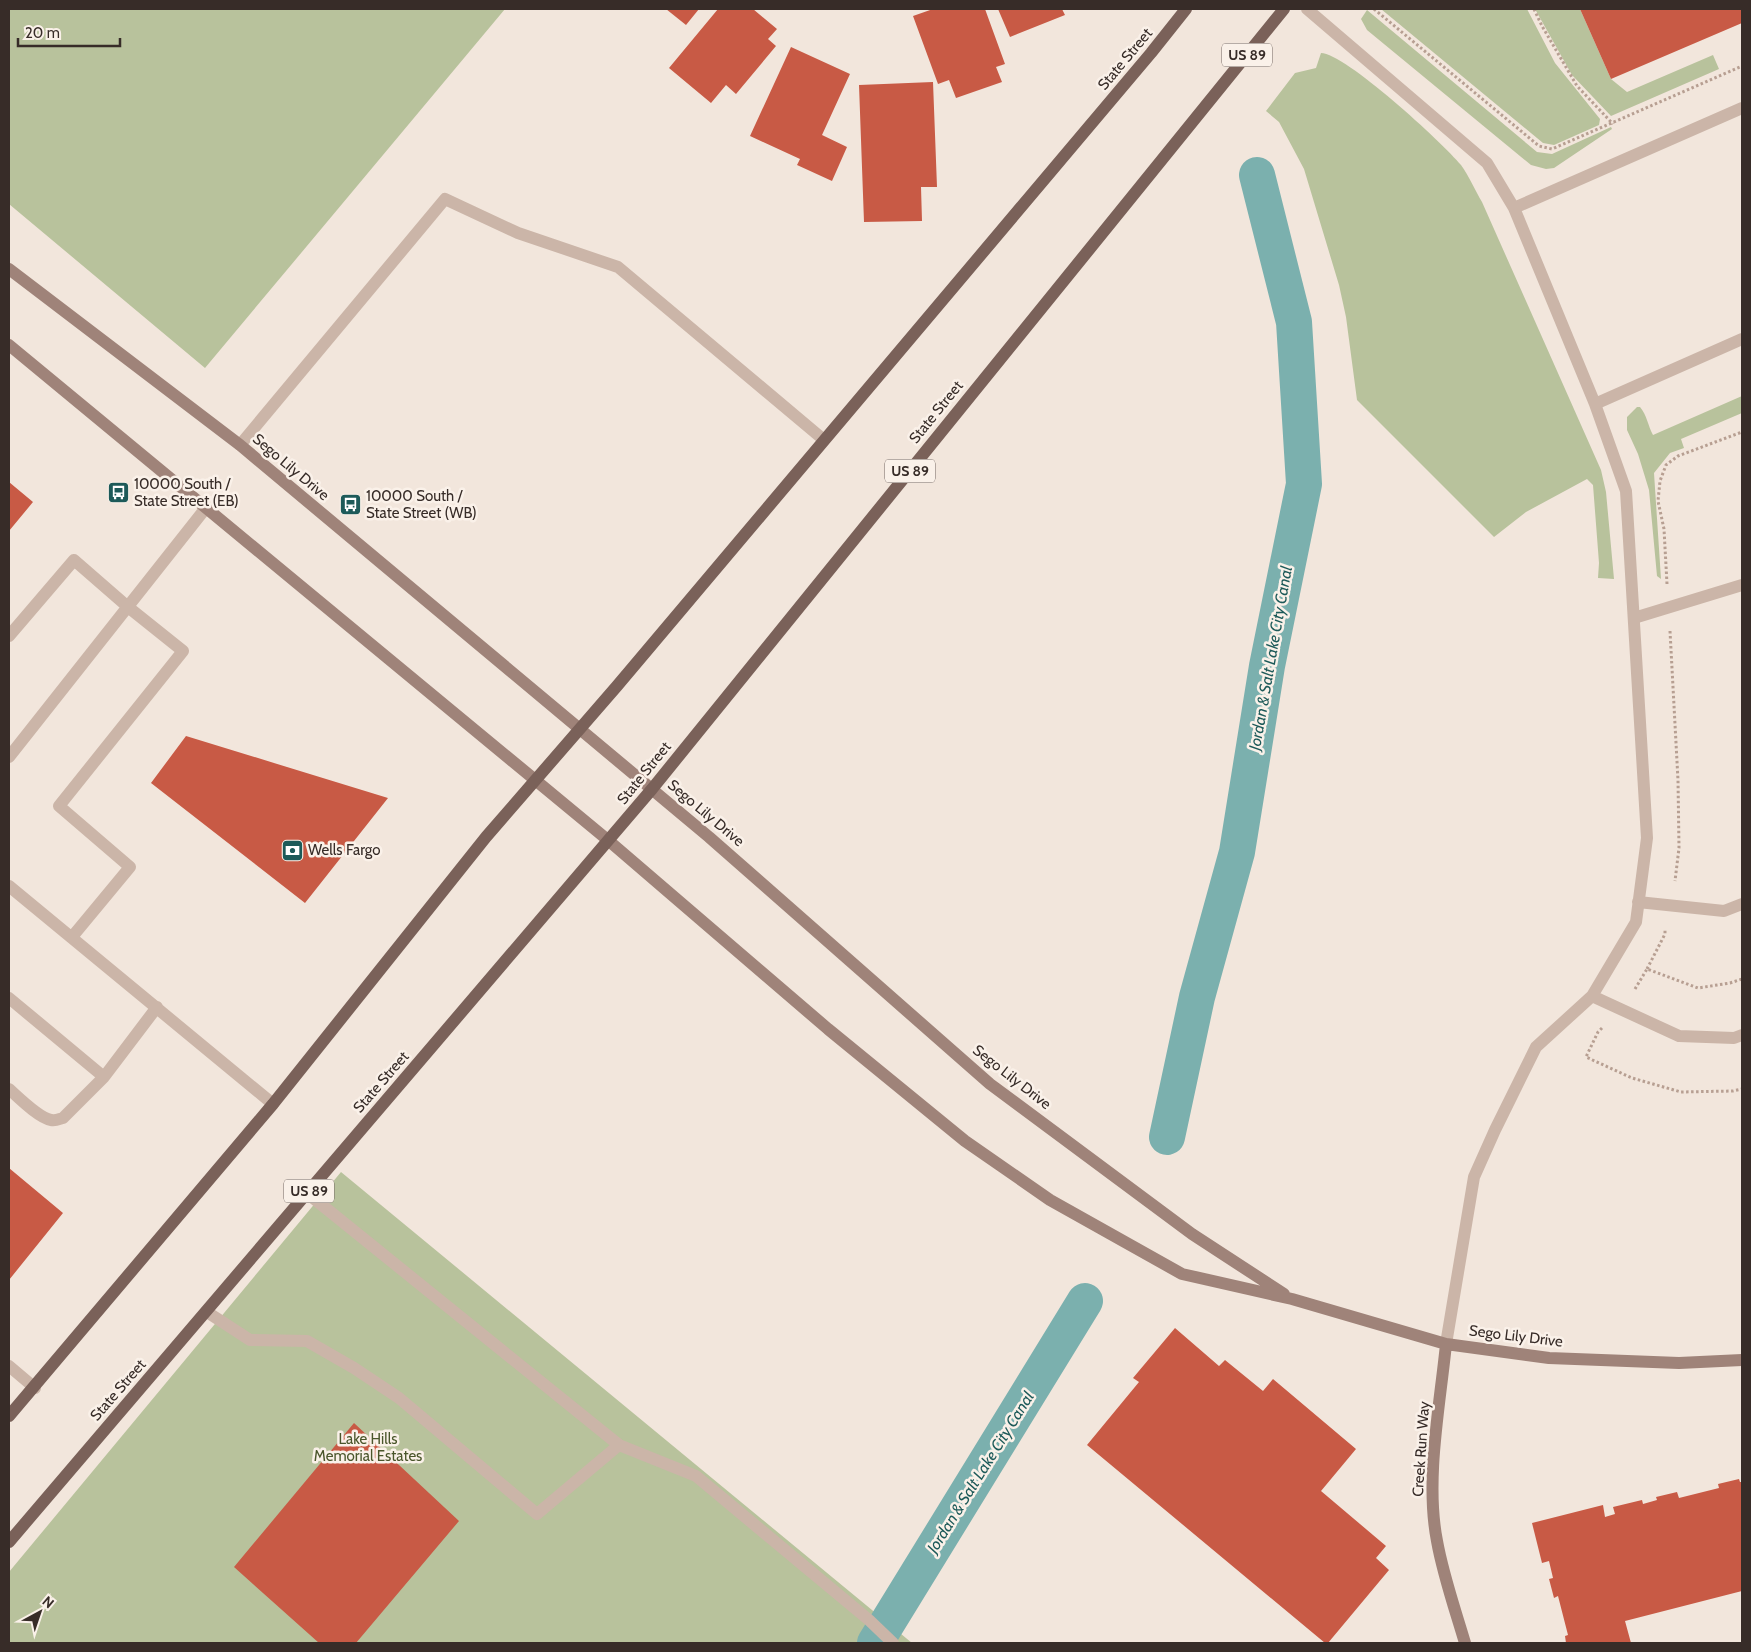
<svg xmlns="http://www.w3.org/2000/svg" width="1751" height="1652" font-family="Cabin,sans-serif">
<style>
.green{fill:#b8c29c}
.lines{fill:none;stroke-linecap:round;stroke-linejoin:round}
.canal{stroke:#7bb0ae;stroke-width:36}
.building{fill:#c85a45}
.path{stroke:#b79f92;stroke-width:3;stroke-dasharray:2.5 2.5;stroke-linecap:butt}
.lane{stroke:#cbb5a8;stroke-width:12}
.street{stroke:#cbb5a8;stroke-width:12}
.secondary{stroke:#9f8379;stroke-width:12}
.primary{stroke:#7a6159;stroke-width:12}
.labels{text-anchor:middle;stroke-width:5;stroke-linejoin:round;paint-order:stroke}
.shield{fill:#faf1e9;stroke:#726762;stroke-width:1}
.shield-label{font-size:14px;font-weight:bold;fill:#372c28}
.street-label{font-size:15px;fill:#372c28;stroke:#faf1e9}
.poi-label{font-size:15px;fill:#372c28;stroke:#faf1e9;text-anchor:start}
.park-label{font-size:15px;fill:#4a562b;stroke:#faf1e9}
.water-label{font-size:16px;font-style:italic;fill:#1d5a59;stroke:#faf1e9}
</style>
<rect width="100%" height="100%" fill="#f2e6dc"/>
<path class="green" d="M9,9H505L205,368L9,204Z
M1381,9H1527L1555,63L1600,119L1599,125L1554,145L1543,143Z
M1535,9H1580L1611,79L1627,92L1713,55L1719,69L1611,116L1572,75Z
M1367,10L1537,152L1552,154L1611,127L1612,129L1554,168L1546,169L1531,165L1367,30L1361,19Z
M1321,53C1345,53 1443,143 1461,165C1469,176 1475,190 1482,202L1601,470L1606,492L1614,579L1598,578L1599,563L1593,485L1587,479L1526,512L1494,537L1357,400L1346,317L1339,285L1304,169L1279,122L1266,111L1295,73L1316,68Z
M1742,396V413L1681,439L1684,448L1670,453L1654,473L1661,579L1657,576L1649,490L1638,454L1627,430V417L1637,407H1640C1647,415 1648,426 1653,435Z
M341,1172L912,1643H9V1572Z"/>
<g class="lines">
<path class="canal" d="M1167,1137L1197,997L1237,852L1267,666L1304,484L1294,322L1257,175
M875,1643L1085,1301"/>
</g>
<path class="building" d="M666,9H699L686,25Z
M718,9H753L777,29L768,39L776,46L736,94L726,85L711,103L669,68Z
M933,9H985L1005,64L996,67L1002,82L956,98L949,80L938,84L913,16Z
M998,9H1062L1065,15L1010,37Z
M1580,9H1742V23L1611,79Z
M791,47L850,74L822,135L847,147L832,181L797,165L800,159L750,136Z
M933,82L937,187H921L922,221L864,222L859,85Z
M9,482L33,502L9,531Z
M186,736L388,798L305,903L151,783Z
M9,1168L63,1213L9,1280Z
M1175,1328L1219,1366L1225,1360L1263,1391L1273,1379L1356,1449L1321,1491L1386,1546L1376,1558L1389,1570L1328,1643H1325L1087,1445L1139,1382L1133,1378Z
M354,1423L459,1521L356,1643H319L234,1567Z
M1739,1479L1740,1482H1742V1591L1625,1621L1631,1643H1566L1565,1636L1568,1635L1558,1596L1554,1598L1549,1579L1553,1578L1549,1561L1542,1563L1532,1523L1603,1505L1605,1517L1615,1514L1613,1507L1642,1500L1643,1504L1657,1500L1656,1497L1677,1492L1679,1498L1719,1488L1718,1484Z"/>
<g class="lines">
<path class="path" d="M1374,9L1539,146L1552,149L1742,66
M1534,9L1542,26L1577,86L1613,124
M1667,584L1664,529L1658,501L1660,481L1666,465L1678,456L1742,432
M1670,631L1678,780L1679,848L1675,881
M1647,969L1665,934V929
M1635,989L1647,969L1698,988L1730,983L1742,979
M1602,1028L1598,1032L1586,1057L1632,1078L1681,1092L1733,1091L1742,1089"/>
<path class="lane" d="M1307,9L1487,163L1514,208L1595,404L1742,339
M1514,208L1742,108
M240,445L445,199L518,233L618,267L824,440
M1634,618L1742,585
M9,636L74,560L128,607L183,651L59,806L130,867L72,937
M9,757L205,509
M9,886L273,1104
M1638,902L1724,911L1742,904
M1592,996L1679,1036L1734,1038L1742,1035
M9,998L104,1077L157,1007
M9,1089C19,1098 39,1118 51,1120C56,1121 59,1119 63,1118L104,1077
M307,1193L619,1445L696,1476L869,1620L893,1643
M207,1312L250,1340L307,1341L354,1368L399,1398L537,1514L619,1445
M1446,1344L1474,1177L1495,1130L1536,1047L1592,996L1636,922L1647,838L1626,491L1595,404"/>
<path class="street" d="M9,1366L35,1388"/>
<path class="secondary" d="M9,269L240,445L709,837L990,1084L1192,1234L1284,1294
M9,345L609,841L828,1029L965,1141L1050,1200L1182,1274L1292,1299L1446,1344L1549,1358L1679,1363L1742,1360
M1446,1344C1440,1405 1425,1480 1437,1541C1443,1575 1455,1609 1465,1643"/>
<path class="primary" d="M9,1416L273,1104L486,837L617,686L1151,53L1186,9
M9,1542L652,789L1284,9"/>
</g>
<defs>
<symbol id="bus-square" viewBox="-11 -11 22 22"><rect x="-9" y="-9" width="18" height="18" rx="4" fill="#1d5a59" stroke="#faf1e9"/><path d="M-5-6H5V4H4V6H2V4H-2V6H-4V4H-5ZM-3.5-4V0h7V-4ZM-3.5 1.2v1.5H-2V1.2ZM2 1.2v1.5H3.5V1.2Z" fill="#fff"/></symbol>
<symbol id="bank-square" viewBox="-11 -11 22 22"><rect x="-9" y="-9" width="18" height="18" rx="4" fill="#1d5a59" stroke="#faf1e9"/><path d="M-6-4H6V4H-6ZM0-2.3a2.3 2.3 0 1 0 0 4.6a2.3 2.3 0 1 0 0-4.6Z" fill="#fff"/></symbol>
</defs>
<g fill-rule="evenodd">
<use href="#bus-square" x="106" y="480" width="25" height="25"/>
<use href="#bus-square" x="338" y="492" width="25" height="25"/>
<use href="#bank-square" x="280" y="838" width="25" height="25"/>
</g>
<g class="labels">
<g class="shield">
<rect x="1222" y="43.5" width="50" height="23" rx="4"/>
<rect x="885" y="459.5" width="50" height="23" rx="4"/>
<rect x="284" y="1179.5" width="50" height="23" rx="4"/>
</g>
<g class="shield-label">
<text x="1247" y="60">US 89</text>
<text x="910" y="476">US 89</text>
<text x="309" y="1196">US 89</text>
</g>
<g class="street-label">
<text transform="translate(1125 59) rotate(-50)" y="5">State Street</text>
<text transform="translate(936 412) rotate(-51)" y="5">State Street</text>
<text transform="translate(291 467) rotate(40)" y="5">Sego Lily Drive</text>
<text transform="translate(644 773) rotate(-51)" y="5">State Street</text>
<text transform="translate(706 813) rotate(40)" y="5">Sego Lily Drive</text>
<text transform="translate(1012 1077) rotate(38)" y="5">Sego Lily Drive</text>
<text transform="translate(381 1082) rotate(-49)" y="5">State Street</text>
<text transform="translate(1516 1336) rotate(7)" y="5">Sego Lily Drive</text>
<text transform="translate(118 1390) rotate(-49)" y="5">State Street</text>
<text transform="translate(1421 1449) rotate(-86)" y="5">Creek Run Way</text>
</g>
<g class="poi-label">
<text x="134" y="489">10000 South /<tspan x="134" dy="17">State Street (EB)</tspan></text>
<text x="366" y="501">10000 South /<tspan x="366" dy="17">State Street (WB)</tspan></text>
<text x="308" y="855">Wells Fargo</text>
</g>
<g class="park-label">
<text x="368" y="1444">Lake Hills<tspan x="368" dy="17">Memorial Estates</tspan></text>
</g>
<g class="water-label">
<text transform="translate(1270 658) rotate(-80)" y="6">Jordan &amp; Salt Lake City Canal</text>
<text transform="translate(980 1472) rotate(-58)" y="6">Jordan &amp; Salt Lake City Canal</text>
</g>
</g>
<rect width="1751" height="1652" fill="none" stroke="#372c28" stroke-width="20"/>
<g transform="translate(40 1612) rotate(40)" stroke="#faf1e9" stroke-width="4" paint-order="stroke">
<path d="M0-4L9 19L0 12L-9 19Z" fill="#372c28"/>
<text y="-8" font-size="14" font-weight="bold" text-anchor="middle" fill="#372c28">N</text>
</g>
<path d="M18 38v8h102v-8" fill="none" stroke="#372c28" stroke-width="2.5"/>
<text x="25" y="38" font-size="15" fill="#372c28" stroke="#faf1e9" stroke-width="4" paint-order="stroke">20 m</text>
</svg>
